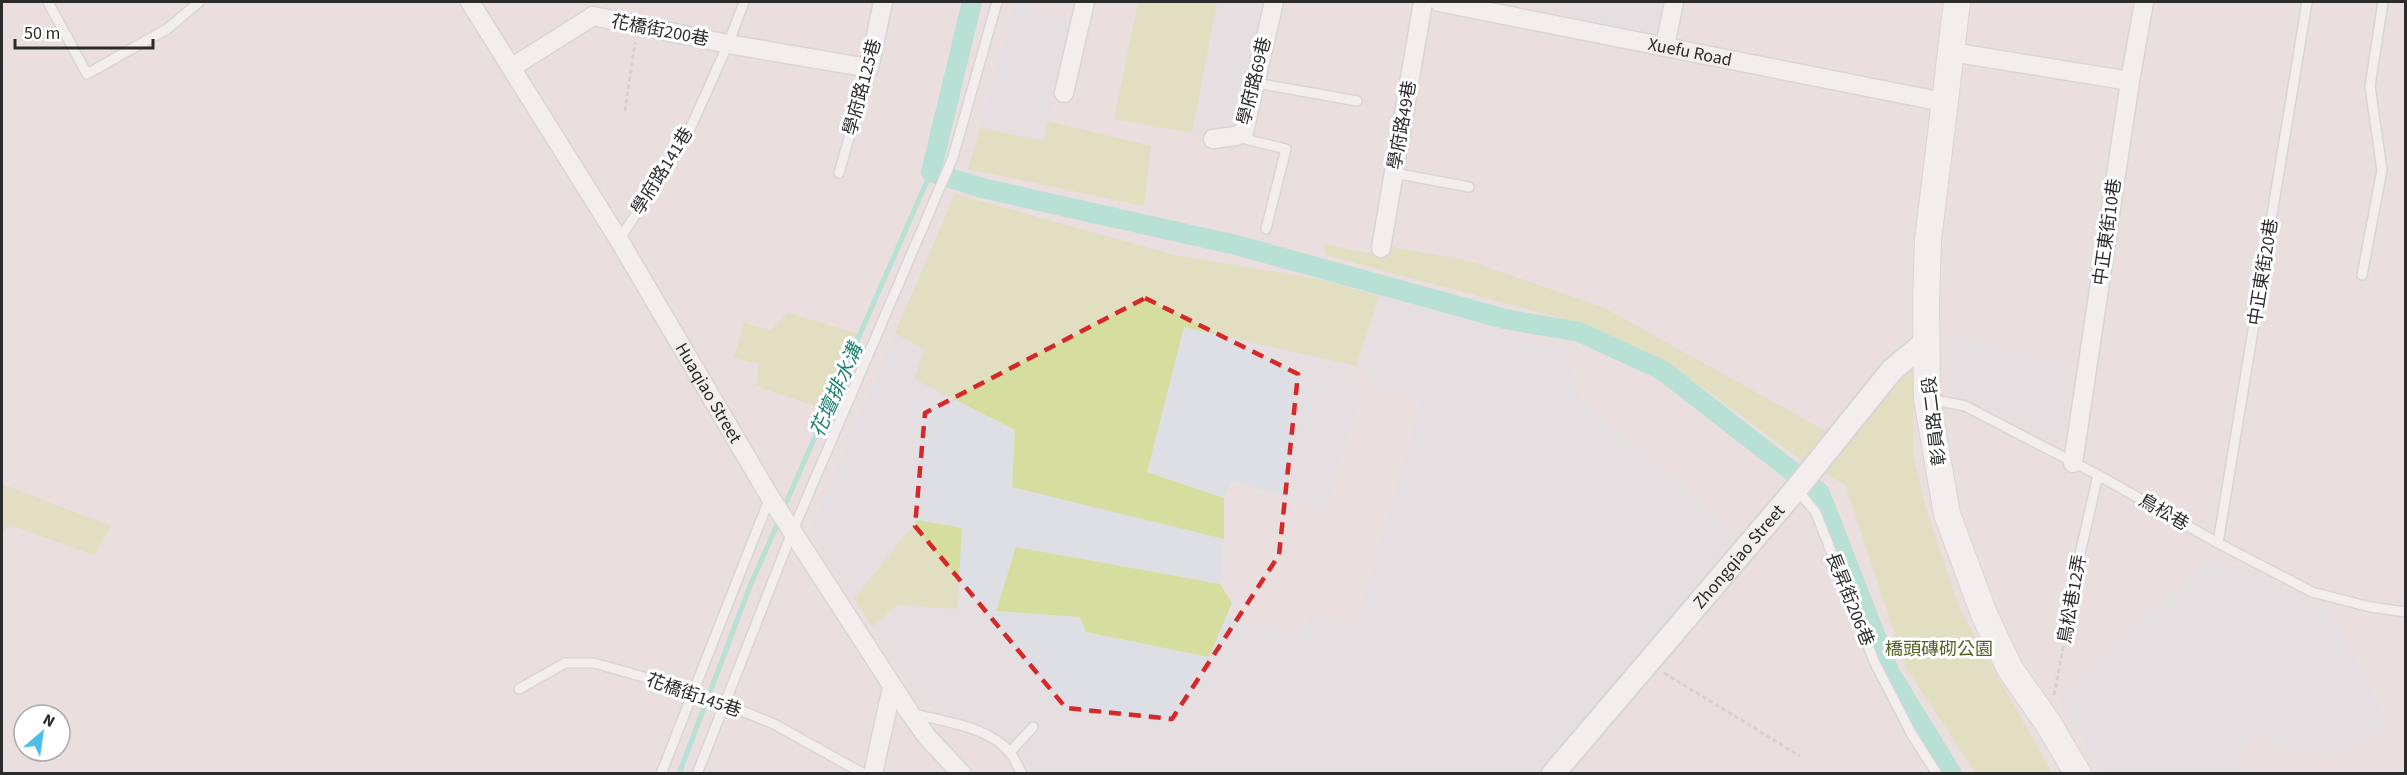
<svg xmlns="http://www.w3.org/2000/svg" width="2407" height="775" font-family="'Source Sans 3','Noto Sans TC',sans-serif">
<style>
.industrial{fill:#dedfe4}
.green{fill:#d5dd9f}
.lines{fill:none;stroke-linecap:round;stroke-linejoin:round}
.stream{stroke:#7be3c7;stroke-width:5}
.canal{stroke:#7be3c7;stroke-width:20}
.service-casing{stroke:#bfc9cc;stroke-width:12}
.minor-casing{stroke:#bfc9cc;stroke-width:21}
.tertiary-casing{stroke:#bfc9cc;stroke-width:26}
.secondary-casing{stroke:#bfc9cc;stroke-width:28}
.path{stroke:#bfbfbf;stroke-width:3;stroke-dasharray:4.5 3;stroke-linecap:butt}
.service{stroke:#fff;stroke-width:9}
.minor{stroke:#fff;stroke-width:18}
.tertiary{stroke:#fff;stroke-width:22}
.secondary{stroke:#fff;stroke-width:26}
.marked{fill:none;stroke:#d62828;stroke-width:4.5;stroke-dasharray:12 8;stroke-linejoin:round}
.labels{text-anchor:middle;stroke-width:6;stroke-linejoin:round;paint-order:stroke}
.street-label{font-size:18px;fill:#2b2b2b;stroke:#fff}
.park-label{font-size:18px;fill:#516121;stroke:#fff}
.water-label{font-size:20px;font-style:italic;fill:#19826e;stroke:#fff}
</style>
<rect width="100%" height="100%" fill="#ebdede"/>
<path class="industrial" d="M1016,2H1031L1029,11L1071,21L1044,141L980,128Z
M1217,2H1265L1236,145L1192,133Z
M1573,2H1673L1667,29L1655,37L1567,24Z
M1379,296L1564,349L1582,400L1744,539L1545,773L1032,774L1012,743L918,699L872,626L898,605L917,520L854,599L814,536L813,524L895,333L925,350L914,380L1015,430L1012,487L1224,539L1220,584L1016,547L996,611L1081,617L1209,657L1224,616L1301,632L1311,613L1356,626L1421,402L1373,385L1356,366Z
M1184,327L1346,363L1363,389L1325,511L1232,481L1224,498L1147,472Z
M1950,333L2073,367L2066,443L1950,394Z
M2206,562L2248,569L2330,611L2388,724L2340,756L2279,748L2263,733L2241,748V773H2104L2059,699L2142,618Z"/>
<path class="green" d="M1138,2H1217L1192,133L1114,119Z
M1047,121L1151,146L1144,206L968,169L980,128L1044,141Z
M955,194L1175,255L1324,280L1379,296L1356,366L1184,327L1147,472L1224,498V539L1012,487L1015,430L914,379L925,350L895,333Z
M1324,244L1378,255L1381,245L1470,261L1605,308L1829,433L1804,462L1687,376L1619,341L1557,317L1325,255Z
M788,313L863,335L827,410L756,386L759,364L734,358L744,323L771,330Z
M1914,369L1913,455L1926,509L1960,610L2052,773H1976L1905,666L1846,486L1821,471L1901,379Z
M2,484L111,526L94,555L10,525L2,531Z
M917,520L962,528L957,609L898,605L872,626L854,599Z
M1016,547L1220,584L1232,603L1209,657L1086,632L1080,617L996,611Z"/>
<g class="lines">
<path class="stream" d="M783,510L931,172
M679,774L750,586L780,518"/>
<path class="canal" d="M972,2L931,172L982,188L1236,245L1505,319L1579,332L1662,370L1820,493L1890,673L1952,774"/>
<defs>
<path id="service" d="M48,2L87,74L167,29L199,2
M1256,83L1357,101
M1237,137L1286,149L1266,229
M839,173L869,68
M1394,173L1469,187
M619,240L685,140L728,44L744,2
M2362,275L2382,170L2370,86L2383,2
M1930,399L1965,406L2098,475L2218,543L2312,592L2370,607L2406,612
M1797,489L1816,513L1874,661L1911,733L1937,774
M2218,543L2307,2
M2077,567L2098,475
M519,689L565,663H594L693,691L774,724L864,774
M912,714C941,720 992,728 1010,753C1015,759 1018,767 1022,774
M1010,752L1033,727
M661,774L770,497
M697,774L793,530L953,157L997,2"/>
<g id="minor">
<path id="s1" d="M470,2L619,240L770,497L910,713L928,738L962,774"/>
<path id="s2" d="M1439,2L1943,102"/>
<path d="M593,16L728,44L869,68L883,2"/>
<path d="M1665,46L1674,2"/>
<path d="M1951,52L2130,81"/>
<path d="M511,68L593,16"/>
<path d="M1064,93L1085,2"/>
<path d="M1213,139L1236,136L1244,132L1274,2"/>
<path d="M1381,248L1423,2"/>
<path d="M2073,463L2130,81L2144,2"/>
<path d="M873,774L892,687"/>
</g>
<g id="tertiary">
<path id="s3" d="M1553,774L1797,488L1892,370L1927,341"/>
</g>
<path id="secondary" d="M1957,2L1928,240L1926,300L1927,399L1947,514L1984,614L2010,669L2048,723L2078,774"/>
</defs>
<use href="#service" class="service-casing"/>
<use href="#minor" class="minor-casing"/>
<use href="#tertiary" class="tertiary-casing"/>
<use href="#secondary" class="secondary-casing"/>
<path class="path" d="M625,111L635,42
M1664,673L1800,756
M2054,695L2076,581"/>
<use href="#service" class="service"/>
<use href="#minor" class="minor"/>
<use href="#tertiary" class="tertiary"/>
<use href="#secondary" class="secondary"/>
</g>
<path d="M0 0H2407V775H0ZM1145,298L1298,374L1279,555L1172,719L1066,708L915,526L925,413Z" fill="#ebdede" fill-opacity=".55" fill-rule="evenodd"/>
<path class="marked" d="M1145,298L1298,374L1279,555L1172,719L1066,708L915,526L925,413Z"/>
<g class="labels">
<g class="street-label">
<text transform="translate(660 30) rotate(11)" y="6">花橋街200巷</text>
<text dy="6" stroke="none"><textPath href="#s2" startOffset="256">Xuefu Road</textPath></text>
<text transform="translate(1254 81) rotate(-76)" y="6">學府路69巷</text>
<text transform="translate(862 87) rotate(-75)" y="6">學府路125巷</text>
<text transform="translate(1402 125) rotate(-80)" y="6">學府路49巷</text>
<text transform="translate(662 171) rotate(-58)" y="6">學府路141巷</text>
<text transform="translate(2107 232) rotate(-82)" y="6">中正東街10巷</text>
<text transform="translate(2263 272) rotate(-81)" y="6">中正東街20巷</text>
<text dy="6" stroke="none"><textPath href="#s1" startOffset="458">Huaqiao Street</textPath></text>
<text transform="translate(1934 421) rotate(-97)" y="6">彰員路二段</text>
<text transform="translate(2164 512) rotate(30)" y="6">鳥松巷</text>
<text dy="6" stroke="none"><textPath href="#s3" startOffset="286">Zhongqiao Street</textPath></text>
<text transform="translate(1850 599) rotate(68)" y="6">長昇街206巷</text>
<text transform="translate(2072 599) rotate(-80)" y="6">鳥松巷12弄</text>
<text transform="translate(694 695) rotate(19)" y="6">花橋街145巷</text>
</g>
<g class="park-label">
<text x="1939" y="655">橋頭磚砌公園</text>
</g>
<g class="water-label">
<text transform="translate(836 390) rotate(-66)" y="7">花壇排水溝</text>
</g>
</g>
<rect width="2407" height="775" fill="none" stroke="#2b2b2b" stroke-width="6"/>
<g transform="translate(42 733) rotate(29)"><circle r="28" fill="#ffffff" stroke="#aaaaaa" stroke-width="1.5"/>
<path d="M0-4.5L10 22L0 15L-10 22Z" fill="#4dbee9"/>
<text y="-9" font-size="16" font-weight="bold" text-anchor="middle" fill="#2b2b2b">N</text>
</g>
<path d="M15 39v9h138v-9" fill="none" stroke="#2b2b2b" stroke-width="3"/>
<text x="24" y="39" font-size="18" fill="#2b2b2b" stroke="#ffffff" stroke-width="4.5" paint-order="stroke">50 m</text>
</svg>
